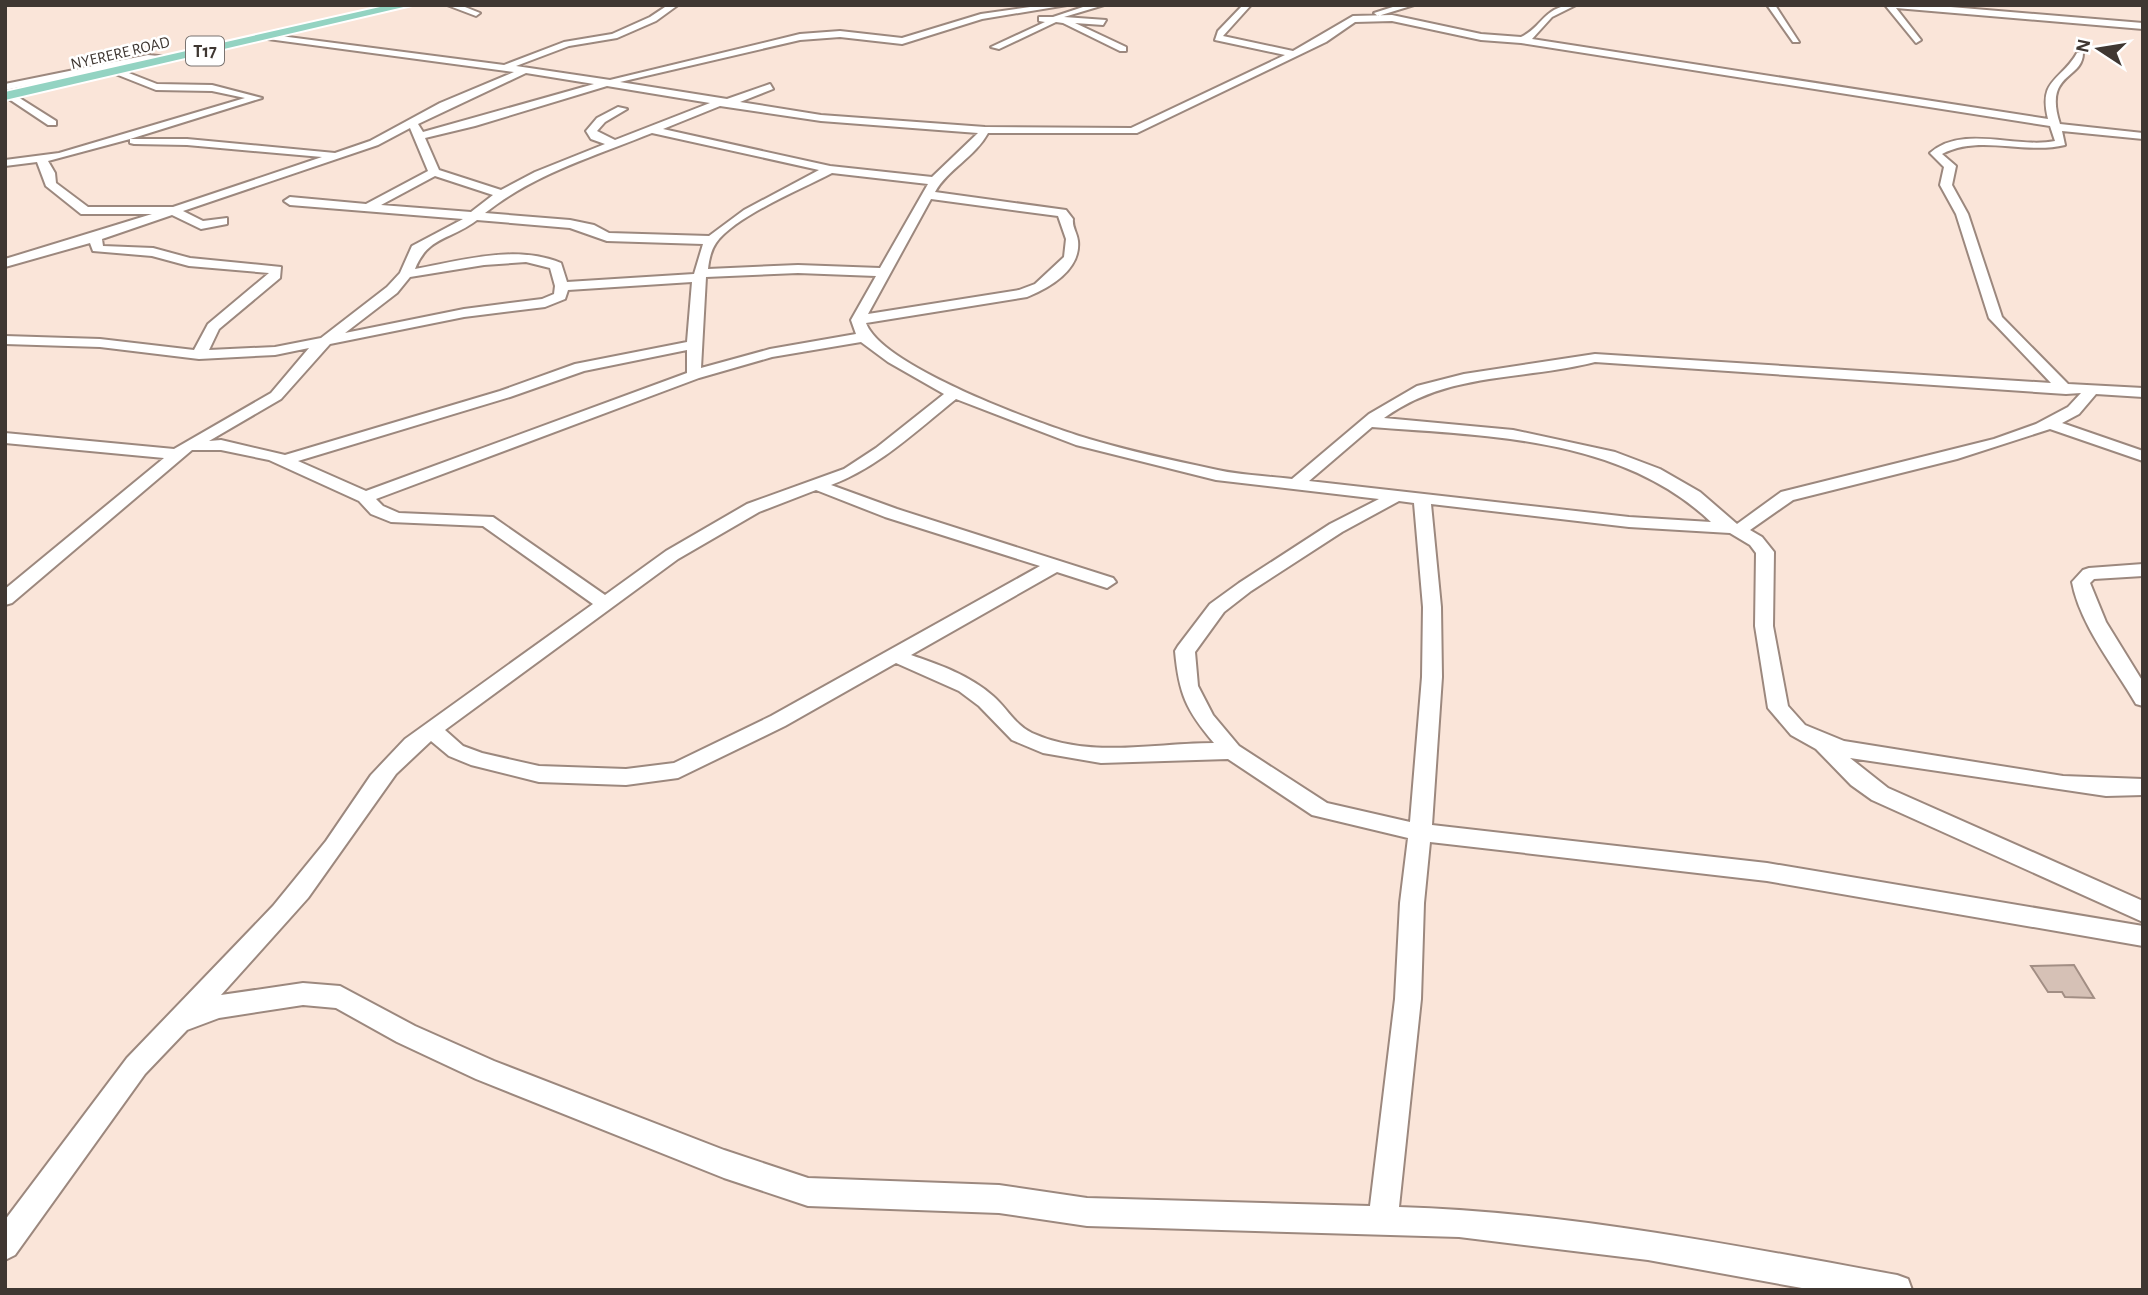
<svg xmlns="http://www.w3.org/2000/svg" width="2148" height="1295" font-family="'Alegreya Sans',sans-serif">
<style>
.building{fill:#d6c1b6;stroke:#a28e84;stroke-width:2}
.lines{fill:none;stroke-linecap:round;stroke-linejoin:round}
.minor-casing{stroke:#9c887e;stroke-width:4}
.major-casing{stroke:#fff;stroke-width:4}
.minor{fill:#fff;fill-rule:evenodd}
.major{fill:#93d3c2;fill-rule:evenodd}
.labels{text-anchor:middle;stroke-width:5;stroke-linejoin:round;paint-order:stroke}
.far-street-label{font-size:16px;fill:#3f3732;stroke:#fff}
.shield{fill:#fff;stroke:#797370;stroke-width:2}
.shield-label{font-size:18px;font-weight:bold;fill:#3f3732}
</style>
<rect width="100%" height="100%" fill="#fae5d9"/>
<path class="building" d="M2074,965L2094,998L2065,997L2062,992H2048L2031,966Z"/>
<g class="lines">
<defs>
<path id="minor" d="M389,5L383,9L379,6V5Z
M447,5H460L480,13L476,16Z
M668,5H678L656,21L617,38L569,46L516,66L610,80L800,34L840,31L902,38L981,14L1044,5H1067L982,19L902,44L840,37L800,40L620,82L727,99L770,84L773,89L740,102L821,115L985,127L1131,128L1285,55L1215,40L1218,31L1243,5H1251L1223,36L1293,51L1353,16L1392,15L1481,34L1521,37C1544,26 1544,5 1576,5L1552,17L1532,39L2048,119C2038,79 2061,81 2077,53H2083C2083,80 2043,72 2060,124L2143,133V139L2062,131L2065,145C2025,155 1979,134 1942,154L1956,166L1952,185L1968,214L2002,317L2068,384L2143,388V397L2096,394L2079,414L2062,423L2143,451V461L2050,429L1957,459L1793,500L1750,530L1762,537L1774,552L1773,626L1788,706L1805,725L1844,741L2063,776L2143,779V795L2106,796L1850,758L1888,788L2143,901V922L1872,800L1851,785L1816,749L1791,735L1768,708L1755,626L1756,553L1750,545L1730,533L1629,527L1431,504L1441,607L1442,677L1432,825L1767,863L2143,926V946L1767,881L1430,842L1424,903L1421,999L1399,1207C1567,1212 1732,1245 1897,1275L1908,1279L1912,1290H1813L1648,1260L1459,1237L1087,1226L999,1213L808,1206L724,1178L476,1079L397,1042L336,1008L303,1005L219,1018L187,1030L145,1074L15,1255L5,1260V1220L127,1058L273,906L326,841L371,775L405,739L593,604L483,526L391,522L371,514L359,501L269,460L221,450H192L12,603L5,605V589L164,458L5,443V433L174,449L271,393L309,348L275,355L199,359L100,347L5,344V336L100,339L194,350L208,324L269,273L189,266L152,256L93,251L90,243L5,267V259L152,214H81L46,186L37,162L5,166V160L59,153L245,98L212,91L156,90L113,73L116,68L157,84L212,85L262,98L130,139H187L335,153L370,141L440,103L514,72L268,39L265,34L504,65L564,42L612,34L650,17ZM1392,21L1481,40L1521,43L2050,126L2055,141C2016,149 1963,124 1930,153L1944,167L1940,185L1956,214L1989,318L2051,383L1595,354L1464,374L1417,386L1369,414L1292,479C1266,476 1238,475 1213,469C1171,460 1129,451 1089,439C1042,425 882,367 866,323L1027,297C1049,288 1081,270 1078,241C1077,232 1072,228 1073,219L1066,210L935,192C948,169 975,157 988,133H1137L1326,42L1355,22ZM526,73L594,84L423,132L418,124ZM607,86L710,103L615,140L597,131L605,122L627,109L618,107L597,118L586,131L591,139L605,144L535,172L501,190L439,170L425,138L475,126ZM720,106L821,121L978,133L932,177L830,166L663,129ZM410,128L428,171L366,204L290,197L284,201L290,205L463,219L412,246L400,273L387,287L321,338L275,347L209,350L219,329L280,278L281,267L190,258L153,248L103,246L102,239L172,215L201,229L227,224V218L203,221L183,211L378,145ZM652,133L819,170L744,210L709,236L609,233L594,225L570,220L485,213C534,174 595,156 652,133ZM130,139V143L134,144L187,145L322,157L173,207H88L56,183L55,173L48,161ZM832,173L928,184L880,268L798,265L708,269C709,260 711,250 716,243C735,216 802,189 832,173ZM435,176L493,195L471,212L381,205ZM931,199L1058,216L1066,239L1064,257L1035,284L1019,290L868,314ZM477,220L570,228L607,241L703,244L694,274L567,282L561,263C515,244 461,261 415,269C428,236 451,240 477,220ZM526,262L550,268L555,286L554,294L542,299L464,309L345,333L397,293L410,277L484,265ZM798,273L876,276L851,320L856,334L770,349L701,368L706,277ZM692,282L687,342L575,364L500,391L285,455L221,440L209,441L281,399L330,344L464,317L545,307L565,299L568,290ZM861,342L888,362L944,394L876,448L844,469L747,504L666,551L605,595L493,517L399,513L383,506L376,499L699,378L772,357ZM687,350V373L366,491L298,461L510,397L584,371ZM1595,362L2066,394L2081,393L2068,407L2036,424L1994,439L1781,492L1737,524L1700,492L1660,469L1615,452L1513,430L1384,418C1449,371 1520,381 1595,362ZM956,399L1076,445L1216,480L1379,499L1330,524L1239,583L1210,604L1178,646L1175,651C1179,694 1186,710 1214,743C1154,743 1089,759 1032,733C1015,725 1006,707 993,696C969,675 940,665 911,655L1057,572L1107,588L1116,582L1113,578L897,509L831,485C879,467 916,431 956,399ZM1372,427C1489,436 1621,437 1711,522L1629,517L1309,481ZM816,490L885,517L1040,566L771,716L674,763L626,769L539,766L482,753L463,746L445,730L678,559L759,512ZM1399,501L1414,503L1423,607L1422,677L1410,822L1327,803L1239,746L1213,715L1198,686L1195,652L1224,612L1251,591L1342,532ZM896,663L959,691L979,706L1012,740L1043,753L1101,763L1228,759L1312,815L1408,838L1400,903L1395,999L1370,1206L1087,1198L999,1185L808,1178L724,1150L494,1061L415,1026L340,986L303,983L221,995L308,898L396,774L431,741L449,756L471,765L539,782L626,785L678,778L785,726Z
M1089,5H1104L1064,17L1106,20L1103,25L1075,23L1126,47V51H1120L1063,23L1056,22L999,49L991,47L1045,22L1039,21V17H1053Z
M1399,5H1414L1378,16L1374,13Z
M1767,5H1775L1799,42H1793Z
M1885,5H1927L2143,23V29L1896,8L1921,40L1916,43Z
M148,55L180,58L148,61L5,90V84Z
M10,92L56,121V125H48L6,97L5,95Z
M2143,564V576L2094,579L2090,583L2106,622L2143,682V706L2136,704C2114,666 2080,625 2072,582L2083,570L2089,568Z"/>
<path id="major" d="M389,5H412L5,100V92Z"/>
</defs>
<use href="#minor" class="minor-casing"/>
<use href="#major" class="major-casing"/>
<use href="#minor" class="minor"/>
<use href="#major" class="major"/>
</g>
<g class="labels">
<g class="far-street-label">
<text transform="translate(120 52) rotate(-13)" y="6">NYERERE ROAD</text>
</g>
<rect class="shield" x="186" y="36.5" width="38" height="29" rx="5"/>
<g class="shield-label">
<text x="205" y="57">T17</text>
</g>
</g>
<rect width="2148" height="1295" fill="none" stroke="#3f3732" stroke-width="14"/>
<g transform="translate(2099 49) rotate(282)" stroke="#ffffff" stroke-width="5" paint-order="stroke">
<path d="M0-5L12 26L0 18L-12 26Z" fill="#3f3732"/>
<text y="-10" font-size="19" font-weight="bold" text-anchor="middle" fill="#3f3732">N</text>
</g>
</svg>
